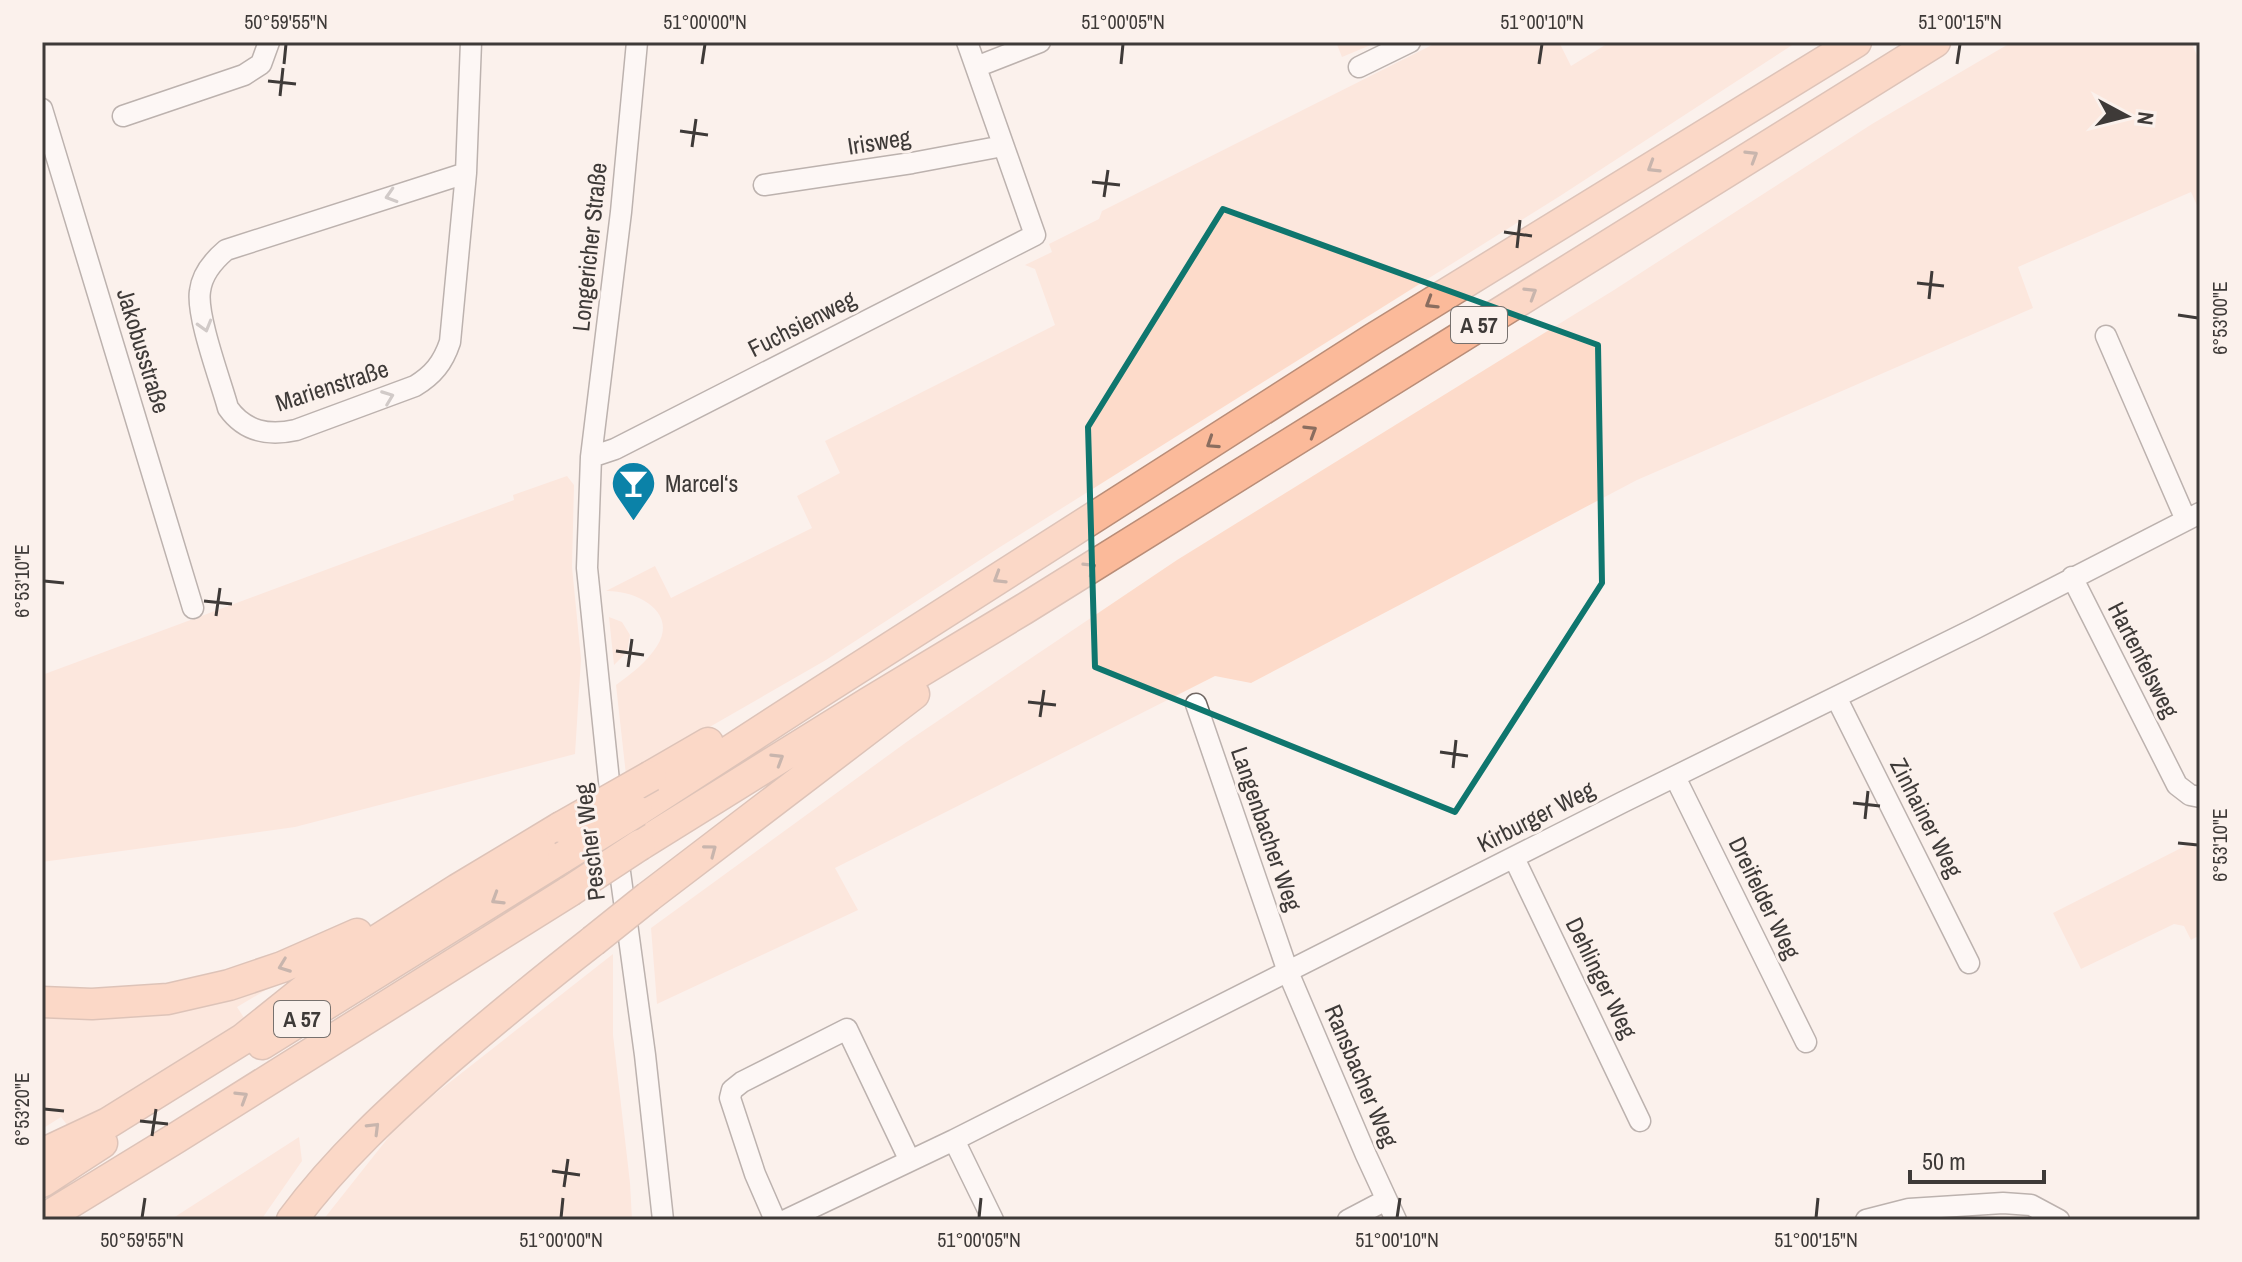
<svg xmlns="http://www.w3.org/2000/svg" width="2242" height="1262" font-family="'Archivo Narrow',sans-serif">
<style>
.green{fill:#fddbca}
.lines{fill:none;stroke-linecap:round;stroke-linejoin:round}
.minor-casing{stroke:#706763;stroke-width:23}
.highway-casing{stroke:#b98d78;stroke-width:33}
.minor{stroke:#fff;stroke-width:20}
.highway{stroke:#fbba9a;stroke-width:30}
.highway-bridge-casing{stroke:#b98d78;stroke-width:33;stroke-linecap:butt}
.highway-bridge{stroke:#fbba9a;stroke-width:30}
.oneway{stroke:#8a6d5f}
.oneway2{stroke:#9e9c9c}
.marked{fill:none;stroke:#0f766e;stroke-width:6;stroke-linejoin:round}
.ticks{fill:none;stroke:#3e3a38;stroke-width:3}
.labels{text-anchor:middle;stroke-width:6;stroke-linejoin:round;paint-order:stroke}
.shield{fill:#fbf1ec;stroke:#77716e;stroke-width:2}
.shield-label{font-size:22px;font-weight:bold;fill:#3e3a38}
.street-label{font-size:24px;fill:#3e3a38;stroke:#fbf1ec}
.poi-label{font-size:24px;fill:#3e3a38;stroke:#fbf1ec;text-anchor:start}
.neatline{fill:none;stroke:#3e3a38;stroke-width:3}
.ticks-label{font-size:20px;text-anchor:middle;fill:#3e3a38}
</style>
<rect width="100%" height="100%" fill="#fbf1ec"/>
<path class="green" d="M1336,42H1378L1342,57Z
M1438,42H1559L1571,66L1610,42H1797L1560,196L1000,547L826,660L626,775L616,685C631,674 647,662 657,646C679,611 635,590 606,591L655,566L671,598L812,528L797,496L840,473L825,441L1055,325L1035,269L1025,265L1052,252L1049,244L1099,219L1102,211Z
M2012,42H2191L2200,62V212L2191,192L2018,267L2033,308L1637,480L1251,683L1215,676L835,868L858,910L657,1004L651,928L908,741L1177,560L1614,290L1872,124Z
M567,476L574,485L572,567L581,659L575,754L295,827L42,862V675L514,500L513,495Z
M609,617L622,622L630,635L627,652L614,665Z
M2193,842L2200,857V935L2191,940L2184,926L2174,924L2081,969L2053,913Z
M613,954V1035L630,1183L632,1220H323L403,1119Z
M276,984L237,1007L248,1024L72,1131L61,1117L42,1129V1013Z
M299,1137L302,1161L261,1220H170Z"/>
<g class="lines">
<defs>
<path id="minor" d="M976,67L1040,42
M1359,67L1410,42
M42,109L193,608
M123,116L244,75L261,64L269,42
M466,173L226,250C213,261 202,274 200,291C196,316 221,382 228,408C245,432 269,436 296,430L415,386C433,375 443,363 450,342L466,173L471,42
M764,185L912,163L1003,146
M2106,336L2186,520
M591,457L615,449L1035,235L967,42
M2072,577L2177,785L2190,795L2200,797
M1836,697L1969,963
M1196,704L1288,972L1366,1155L1396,1220
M1675,777L1806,1042
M612,810L587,568L591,457L621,212L637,42
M617,850L645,1055L663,1220
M1514,858L1640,1121
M954,1140L993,1220
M775,1220L755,1174L730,1098L732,1090L742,1082L847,1029L910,1161
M786,1220L954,1140L1623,802L1976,628L2200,513
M1348,1220L1386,1200
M1866,1220L1909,1209L2003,1203L2031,1205L2059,1220"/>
<path id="highway" d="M651,776L708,743
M637,811L819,693L1373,339L1856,42
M640,845L868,703L1024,609L1935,42
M648,897L914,694
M42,1002L92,1004L168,999L229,985L282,967L357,934
M262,1044L563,857
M42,1154L108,1123L243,1039L324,974L458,889L561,827
M42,1182L102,1143
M42,1220L176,1138L570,891
M292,1220C337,1159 393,1108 450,1058C497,1018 544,979 593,941"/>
</defs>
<use href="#minor" class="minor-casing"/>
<use href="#highway" class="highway-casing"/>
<use href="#minor" class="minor"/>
<use href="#highway" class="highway"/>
<defs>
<path id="highway-bridge" d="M561,827L651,776
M563,857L637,811
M570,891L640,845
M593,941L648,897"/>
</defs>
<use href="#highway-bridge" class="highway-bridge-casing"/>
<use href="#highway-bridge" class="highway-bridge"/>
</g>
<defs><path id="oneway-chevron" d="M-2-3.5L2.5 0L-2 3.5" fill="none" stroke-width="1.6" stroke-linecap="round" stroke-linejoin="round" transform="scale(2)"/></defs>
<g class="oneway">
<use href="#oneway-chevron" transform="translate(1752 156) rotate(-32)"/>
<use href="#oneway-chevron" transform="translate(1653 167) rotate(148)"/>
<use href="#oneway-chevron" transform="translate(1531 293) rotate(-32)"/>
<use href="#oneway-chevron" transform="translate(1431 303) rotate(148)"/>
<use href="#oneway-chevron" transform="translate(1311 431) rotate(-32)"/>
<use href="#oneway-chevron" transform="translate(1212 443) rotate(147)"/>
<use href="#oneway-chevron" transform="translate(1090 568) rotate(-32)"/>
<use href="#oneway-chevron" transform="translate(999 578) rotate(148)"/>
<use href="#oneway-chevron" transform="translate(778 759) rotate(-32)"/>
<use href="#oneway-chevron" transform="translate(711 850) rotate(-37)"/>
<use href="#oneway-chevron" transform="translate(497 899) rotate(148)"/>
<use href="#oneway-chevron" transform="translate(284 966) rotate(159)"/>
<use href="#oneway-chevron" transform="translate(242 1097) rotate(-32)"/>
<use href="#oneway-chevron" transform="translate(374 1128) rotate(-45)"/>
</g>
<g class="oneway2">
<use href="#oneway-chevron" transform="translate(391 196) rotate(163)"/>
<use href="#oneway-chevron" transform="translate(205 326) rotate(74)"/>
<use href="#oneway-chevron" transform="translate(388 397) rotate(-21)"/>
</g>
<path d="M0 0H2242V1262H0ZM1223,209L1598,345L1602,583L1455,812L1095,667L1088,427Z" fill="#fbf1ec" fill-opacity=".55" fill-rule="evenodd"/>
<path class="marked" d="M1223,209L1598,345L1602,583L1455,812L1095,667L1088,427Z"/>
<path class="ticks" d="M284,64L286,44M702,64L705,44M1121,64L1123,44M1539,64L1542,44M1957,64L1960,44M268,81L296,84M280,96L283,68M680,131L708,135M692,147L696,119M1092,182L1120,185M1104,197L1108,170M1504,232L1532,236M1517,248L1520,220M1917,283L1944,286M1929,299L1932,271M2178,315L2198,318M44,581L64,583M204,601L232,604M216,616L220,588M616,651L644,655M628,667L632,639M1028,702L1056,705M1040,717L1044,690M1440,752L1468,756M1453,768L1456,740M1853,803L1880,806M1865,819L1868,791M2178,843L2198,845M44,1109L64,1111M140,1121L168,1124M152,1136L156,1109M552,1171L580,1175M564,1187L568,1159M142,1218L145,1198M561,1218L563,1198M979,1218L981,1198M1397,1218L1400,1198M1816,1218L1818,1198"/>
<defs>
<symbol id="bar-pin" viewBox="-11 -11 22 30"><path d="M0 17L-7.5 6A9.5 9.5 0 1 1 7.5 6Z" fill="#0b82a8" stroke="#fbf1ec"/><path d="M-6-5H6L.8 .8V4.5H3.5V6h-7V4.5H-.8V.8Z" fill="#fff"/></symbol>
</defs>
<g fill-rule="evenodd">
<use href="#bar-pin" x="608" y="458" width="51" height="69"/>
</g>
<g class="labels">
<g class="shield">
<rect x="1451" y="307" width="56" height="36" rx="6"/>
<rect x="274" y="1001" width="56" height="36" rx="6"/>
</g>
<g class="shield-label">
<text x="1479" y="333">A 57</text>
<text x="302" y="1027">A 57</text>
</g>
<g class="street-label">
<text transform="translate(879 142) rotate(-9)" y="8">Irisweg</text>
<text transform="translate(590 247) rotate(-84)" y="8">Longericher Straße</text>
<text transform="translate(802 324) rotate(-27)" y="8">Fuchsienweg</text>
<text transform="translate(143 351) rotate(73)" y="8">Jakobusstraße</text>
<text transform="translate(332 386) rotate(-18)" y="8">Marienstraße</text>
<text transform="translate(2143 660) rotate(63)" y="8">Hartenfelsweg</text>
<text transform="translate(1536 817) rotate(-27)" y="8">Kirburger Weg</text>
<text transform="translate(1926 818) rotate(63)" y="8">Zinhainer Weg</text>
<text transform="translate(1266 829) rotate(71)" y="8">Langenbacher Weg</text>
<text transform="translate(590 842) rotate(-97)" y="8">Pescher Weg</text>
<text transform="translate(1764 898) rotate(64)" y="8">Dreifelder Weg</text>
<text transform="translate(1601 978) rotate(64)" y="8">Dehlinger Weg</text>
<text transform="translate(1361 1076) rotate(67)" y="8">Ransbacher Weg</text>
</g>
<g class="poi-label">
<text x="665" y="492">Marcel‘s</text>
</g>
</g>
<rect width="2242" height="1262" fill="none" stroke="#fbf1ec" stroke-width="88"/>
<g transform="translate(2126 116) rotate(97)" stroke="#fbf1ec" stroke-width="6" paint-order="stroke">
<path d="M0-6L14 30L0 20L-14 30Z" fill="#3e3a38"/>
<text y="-12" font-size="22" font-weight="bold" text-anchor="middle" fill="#3e3a38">N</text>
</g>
<path d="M1910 1170v12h134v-12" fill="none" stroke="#3e3a38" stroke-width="4"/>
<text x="1922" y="1170" font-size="24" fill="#3e3a38" stroke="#fbf1ec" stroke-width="6" paint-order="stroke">50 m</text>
<rect x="44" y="44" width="2154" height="1174" class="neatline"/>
<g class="ticks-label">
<text x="286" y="29">50°59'55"N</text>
<text x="705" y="29">51°00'00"N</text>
<text x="1123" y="29">51°00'05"N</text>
<text x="1542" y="29">51°00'10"N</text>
<text x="1960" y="29">51°00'15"N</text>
<text transform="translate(2220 318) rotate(-90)" y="7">6°53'00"E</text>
<text transform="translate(22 581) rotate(-90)" y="7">6°53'10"E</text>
<text transform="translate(2220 845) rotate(-90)" y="7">6°53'10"E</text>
<text transform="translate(22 1109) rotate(-90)" y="7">6°53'20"E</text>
<text x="142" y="1247">50°59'55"N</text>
<text x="561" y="1247">51°00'00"N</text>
<text x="979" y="1247">51°00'05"N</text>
<text x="1397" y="1247">51°00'10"N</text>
<text x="1816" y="1247">51°00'15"N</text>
</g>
</svg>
